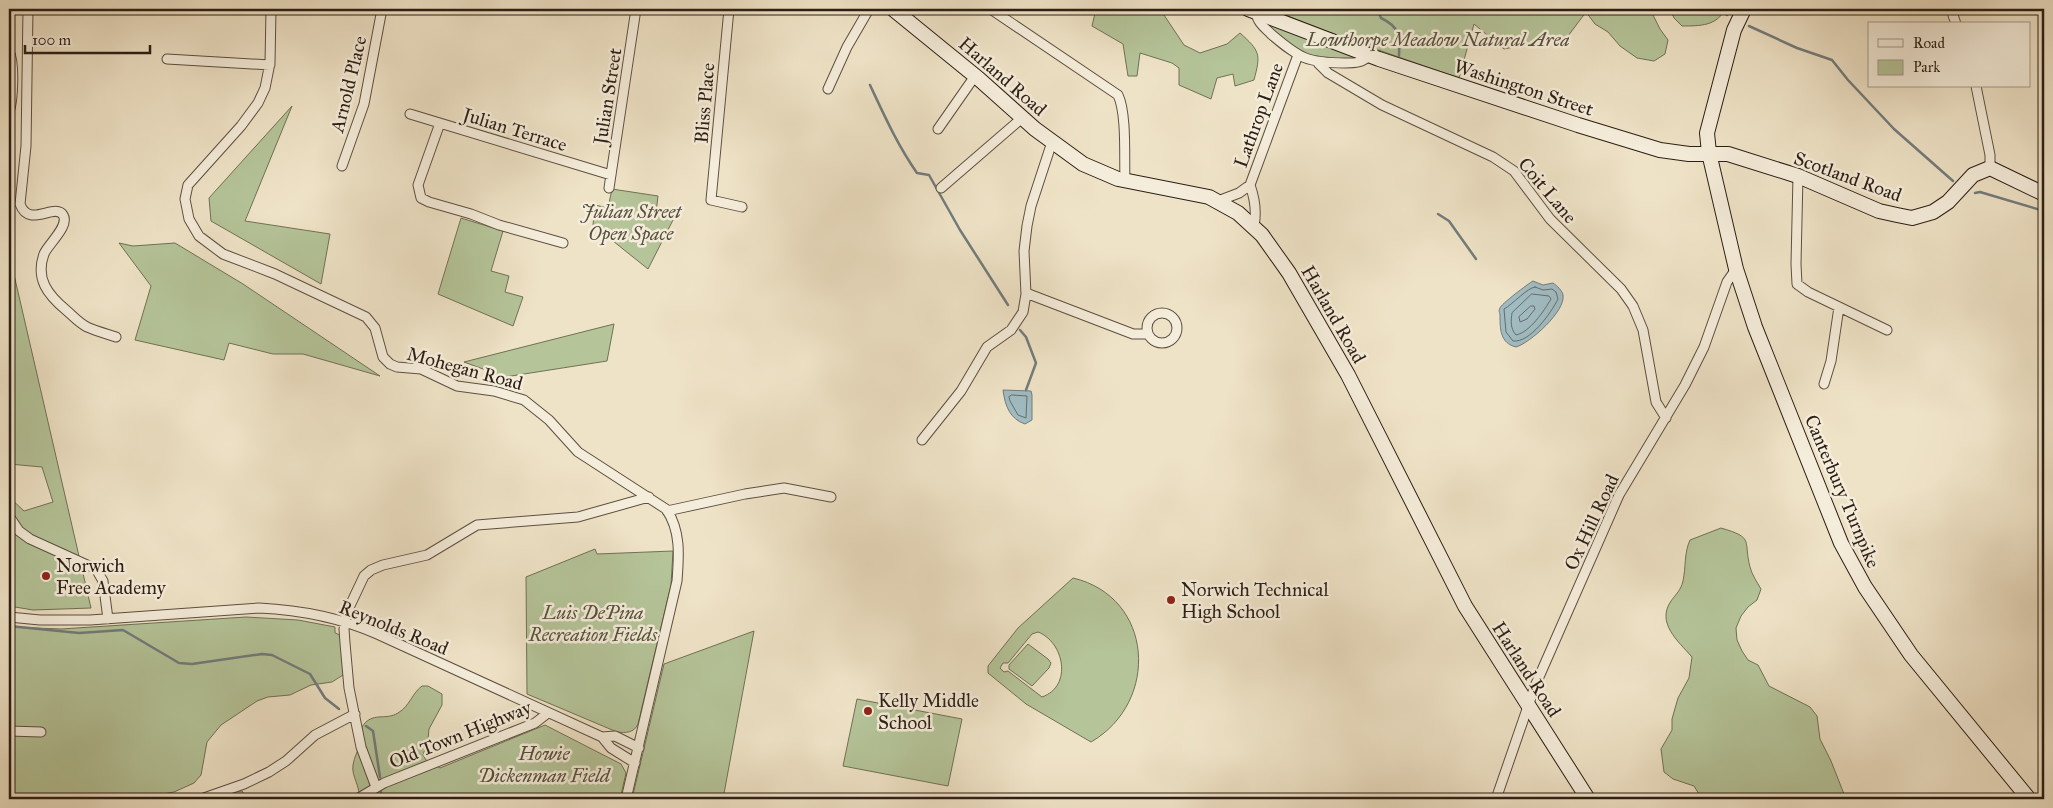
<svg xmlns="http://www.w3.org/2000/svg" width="2053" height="808" font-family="'IM FELL Great Primer',serif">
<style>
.green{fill:#b5c499;stroke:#707156;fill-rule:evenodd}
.water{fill:#a0bbc1;stroke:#727c7c}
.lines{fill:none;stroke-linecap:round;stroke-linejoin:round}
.shore{stroke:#666c6a;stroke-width:1}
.stream{stroke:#727c7c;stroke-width:2.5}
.street-casing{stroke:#5d4f41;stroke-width:11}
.secondary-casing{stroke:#2c1e14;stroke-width:16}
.street{stroke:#f5eddb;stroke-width:9}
.secondary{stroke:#f5eddb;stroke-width:14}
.poi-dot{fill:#8f2418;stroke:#f5eddb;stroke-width:2}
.labels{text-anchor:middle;stroke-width:5;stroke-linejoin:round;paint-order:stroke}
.park-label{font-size:19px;font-style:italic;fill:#55503c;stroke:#f5eddb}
.street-label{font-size:19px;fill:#2c1e14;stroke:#f5eddb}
.poi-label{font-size:19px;fill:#2c1e14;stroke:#f5eddb;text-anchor:start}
</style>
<rect width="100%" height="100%" fill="#efe3c7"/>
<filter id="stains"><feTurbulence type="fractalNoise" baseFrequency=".004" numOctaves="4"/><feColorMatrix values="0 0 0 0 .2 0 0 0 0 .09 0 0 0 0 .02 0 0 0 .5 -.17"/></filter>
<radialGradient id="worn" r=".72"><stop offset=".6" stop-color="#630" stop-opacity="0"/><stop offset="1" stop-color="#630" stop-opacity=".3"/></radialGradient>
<path class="green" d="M1096,9H1157L1162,12L1184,45L1200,53L1227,44L1240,33C1260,51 1261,54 1254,80L1235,86L1233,74L1217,78L1211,99L1179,85V68L1172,63L1140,53L1137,76H1128L1123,44L1092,26Z
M1275,9H1652L1651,11L1660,29L1668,40L1665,54L1654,61L1637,58L1620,46L1608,32L1595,24L1586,12L1568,36L1504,49L1474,24L1459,78L1321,30L1276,11Z
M1670,9H1725C1717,26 1700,26 1682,26L1674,18Z
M1264,20L1360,57L1359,60H1322L1302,53L1276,33Z
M292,106L245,221L330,234L321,284L211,221L209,198Z
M612,189L658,196L656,213L673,220L648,269L593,225L595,205L608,208Z
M461,218L503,231L491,271L509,276L505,292L523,297L513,326L438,294Z
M119,243L133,246L175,243L243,284L380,376L303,354H273L229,343L224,360L135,340L151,286Z
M12,266L91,608L33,610L9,606V497L24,511L53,502L42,467L9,464V267Z
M614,324L607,361L505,377L464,362Z
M1721,528C1755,538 1743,540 1750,567C1752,575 1757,582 1761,589L1757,600L1748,607L1741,616L1736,628L1737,640L1742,651L1748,660L1758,665L1769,686L1810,707L1817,716L1820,739L1831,761L1846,799H1702L1694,786L1673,779L1664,772L1661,749L1672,730V719L1678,698L1689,678L1692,657C1678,641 1656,623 1671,601C1676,594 1681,590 1683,581C1686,567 1684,553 1690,540Z
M595,549L597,554L673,551L671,585L638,724C634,733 626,733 617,732L527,694L526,577Z
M1073,578C1154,597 1160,702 1091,742L1026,704L988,673V666L1018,628ZM1038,632C1064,642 1073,686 1042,697L1008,671L1004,672L1000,668L1003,663H1008L1032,634Z
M246,617L298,620L335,627V633L345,637L351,670L332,682L311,685L290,695L268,697L257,701L221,725L207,742L201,775L194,783L174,792L152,796L150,799H9V627L61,629Z
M754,631L723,799H632L664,664Z
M1028,644L1048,659L1051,663L1049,668L1032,686L1009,669V665Z
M422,686H428L442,694V705L429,729L428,740L423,755L426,760L440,768L545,725L621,764L626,773L620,799H359C361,787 351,776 353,765C356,748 364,746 362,727C372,711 385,721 398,713C410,706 412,693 422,686Z
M857,699L962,719L948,786L843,766Z
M237,791H242L248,799H211Z"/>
<path class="water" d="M1533,281L1543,285L1553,283C1557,286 1562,290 1563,295C1566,311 1530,343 1516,347C1500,343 1500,329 1500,315C1500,312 1498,312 1500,308C1500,305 1529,283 1533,281Z
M1003,390L1031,391L1032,395V420L1025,424C1010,419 1005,406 1003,390Z"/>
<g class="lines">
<path class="shore" d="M1535,287L1543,290L1552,289L1556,292L1558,299C1551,313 1530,343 1513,341L1506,332L1504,309C1513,304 1527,288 1535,287Z
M1532,294L1549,296L1551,299C1544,311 1530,332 1516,335C1510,328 1511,321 1512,313Z
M1531,306H1534L1535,309L1527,319L1520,322L1519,317Z
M1012,395L1027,396L1026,418L1018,415L1010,401L1009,397Z"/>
<path class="stream" d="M1377,9L1381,18C1400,27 1400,36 1399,56
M1722,9L1727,15
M1749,26L1797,48L1832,60L1848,80L1894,129L1953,181
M870,85C885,117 897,144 917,173L929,175L960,230L1008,305
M1975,193L1980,192L2044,211
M1438,214L1449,221L1476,259
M1020,330L1026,337L1036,363L1026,390
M9,626L79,633L123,630L179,663L192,664L262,654L272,655L310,674L325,698L339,709
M366,726L373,731L380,777
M381,792L382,799"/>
<defs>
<path id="street" d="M28,9L26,146L20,204C29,229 55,202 63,215C70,226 48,244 44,254C35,279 48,295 66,310C73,316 79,323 87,327C96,331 107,334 116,337
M271,9L270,63L265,88L258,103L241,126L188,185L185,199L189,219L199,236L223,254L275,274L366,317L375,328L383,357L390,364L397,367L421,369L457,386L494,391L524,400L549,420L578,452L666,509C681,530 679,556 677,581L626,799
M729,9L711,200L742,207
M1951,9L1956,24
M992,10L1118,95C1127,114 1124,159 1125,180
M1256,12C1257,22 1264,27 1271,34C1299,58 1307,63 1345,63C1355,63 1362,63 1370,55
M9,51C15,64 13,100 9,113
M167,59L270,65
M1318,63L1328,73L1382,105L1493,157L1514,171L1550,219L1621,289L1633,306L1643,330L1656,402L1666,418
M1976,86L1990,155V168
M828,89L847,47L869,9
M410,114L611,175
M440,123L418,185L421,198L429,202L471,214L499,225L563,243
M938,129L975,76
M342,166L364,104L382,9
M1798,176L1796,264L1797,284L1808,292L1887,330
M1250,185C1255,199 1257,211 1254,226
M609,188L636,9
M941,188L1022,118
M1218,201L1239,193L1250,185L1298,55
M1026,293L1133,334H1148
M1147 328a15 15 0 1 1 30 0a15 15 0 1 1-30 0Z
M1824,384L1831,361L1839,307
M922,440L961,391L987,347L1011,330L1023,312L1026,294L1024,251L1027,226L1031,206L1052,142
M667,511L745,494L784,488L831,497
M9,516L19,531L30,539L96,569L103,581L108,619
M9,617L40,620H90L259,608C300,610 339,617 377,634L602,737L611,748L635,763
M9,731L41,732
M602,737L615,736L639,748
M376,787L361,747L349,688L345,643L344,629L347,612L364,576L371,570L383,565L427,555L477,525L578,517L649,497
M201,799L244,784L269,772L286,761L315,735L355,714
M357,799L384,783L535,723L548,713
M1496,799L1535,686L1619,495L1685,385L1704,347L1727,282L1736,269"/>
<path id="secondary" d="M893,9L979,79L1035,129L1083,164L1118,179L1209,197L1238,213L1262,235L1289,273L1348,375L1465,606L1588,799
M1248,9L1379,59L1578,125L1660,150L1689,154H1728L1798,176L1879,211L1897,215L1912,218L1933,212L1948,202L1973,175L1990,168L2044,194
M1744,9L1734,30L1707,133L1709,153L1736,269L1755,327L1841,543L1865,587L1911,655L2029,799"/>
</defs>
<use href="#street" class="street-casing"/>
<use href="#secondary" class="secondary-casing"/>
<use href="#street" class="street"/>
<use href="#secondary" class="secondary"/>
</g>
<g class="poi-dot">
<circle cx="46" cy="576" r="5"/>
<circle cx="1171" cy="600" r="5"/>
<circle cx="868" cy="711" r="5"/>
</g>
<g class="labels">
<g class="park-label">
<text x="1438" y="46">Lowthorpe Meadow Natural Area</text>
<text x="631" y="218">Julian Street<tspan x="631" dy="22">Open Space</tspan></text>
<text x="593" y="619">Luis DePina<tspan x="593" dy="22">Recreation Fields</tspan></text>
<text x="544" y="760">Howie<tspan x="544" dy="22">Dickenman Field</tspan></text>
</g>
<g class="street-label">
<text transform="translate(1003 76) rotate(41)" y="7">Harland Road</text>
<text transform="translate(348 84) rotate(-76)" y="7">Arnold Place</text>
<text transform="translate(1524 87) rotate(18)" y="7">Washington Street</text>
<text transform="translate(607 96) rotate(-81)" y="7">Julian Street</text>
<text transform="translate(704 103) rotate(-85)" y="7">Bliss Place</text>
<text transform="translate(1258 115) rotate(-70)" y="7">Lathrop Lane</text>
<text transform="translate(515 129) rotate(17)" y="7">Julian Terrace</text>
<text transform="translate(1848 176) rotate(20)" y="7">Scotland Road</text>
<text transform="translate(1548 190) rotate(50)" y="7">Coit Lane</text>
<text transform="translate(1334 314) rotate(60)" y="7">Harland Road</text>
<text transform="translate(465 368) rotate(15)" y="7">Mohegan Road</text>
<text transform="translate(1843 491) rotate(67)" y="7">Canterbury Turnpike</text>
<text transform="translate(1591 522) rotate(-65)" y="7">Ox Hill Road</text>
<text transform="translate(394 627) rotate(22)" y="7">Reynolds Road</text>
<text transform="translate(1527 669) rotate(57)" y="7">Harland Road</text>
<text transform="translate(460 734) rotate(-22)" y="7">Old Town Highway</text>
</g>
<g class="poi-label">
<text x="56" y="572">Norwich<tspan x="56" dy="22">Free Academy</tspan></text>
<text x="1181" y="596">Norwich Technical<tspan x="1181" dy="22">High School</tspan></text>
<text x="878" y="707">Kelly Middle<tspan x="878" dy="22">School</tspan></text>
</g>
</g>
<rect width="2053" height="808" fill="none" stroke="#efe3c7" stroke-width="30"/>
<rect x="10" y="10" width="2033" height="788" fill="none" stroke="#2c1e14" stroke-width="2.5"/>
<rect x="15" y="15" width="2023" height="778" fill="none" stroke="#2c1e14"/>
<rect x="1868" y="22" width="162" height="65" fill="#f5eddb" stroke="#a59a8b"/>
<rect x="1878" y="39" width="25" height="8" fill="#f5eddb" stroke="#a59a8b"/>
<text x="1913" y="48" font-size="15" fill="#2c1e14">Road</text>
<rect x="1878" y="60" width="25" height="15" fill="#b5c499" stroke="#a59a8b"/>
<text x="1913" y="72" font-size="15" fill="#2c1e14">Park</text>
<path d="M25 45v8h125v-8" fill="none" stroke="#2c1e14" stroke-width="2.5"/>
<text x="32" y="45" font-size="15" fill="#2c1e14" stroke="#f5eddb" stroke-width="4" paint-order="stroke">100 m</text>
<rect width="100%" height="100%" filter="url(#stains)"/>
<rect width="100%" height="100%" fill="url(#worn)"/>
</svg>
